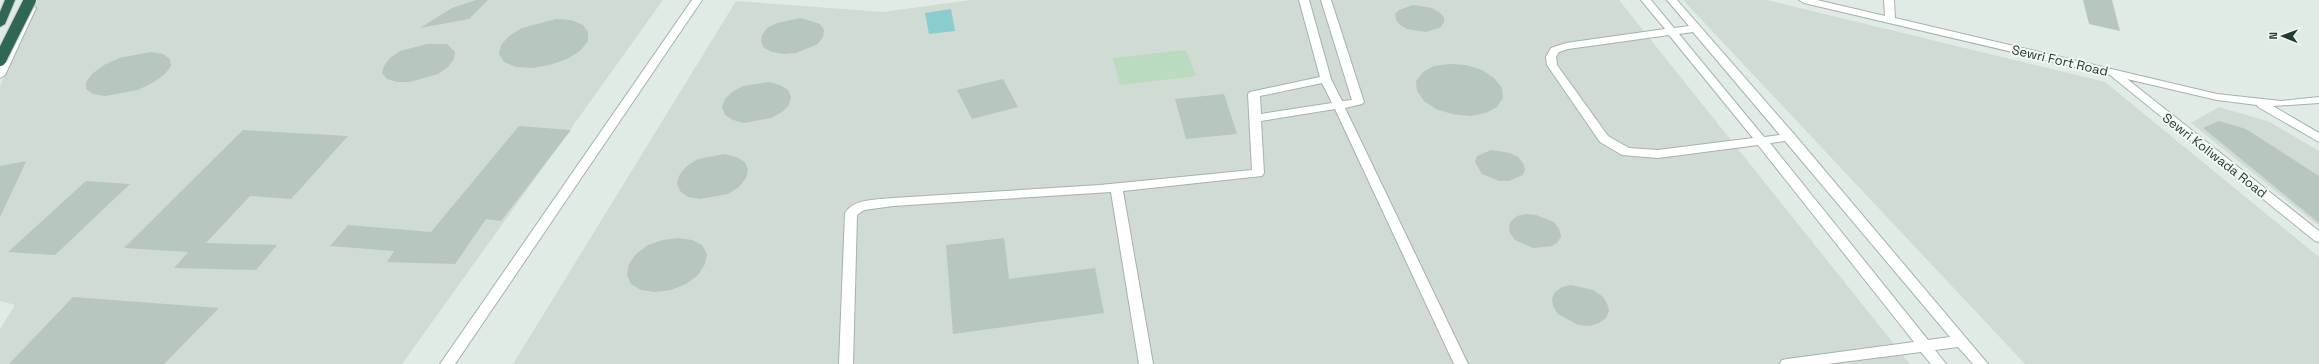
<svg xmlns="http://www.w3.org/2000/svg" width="2319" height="364" font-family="'Space Grotesk',sans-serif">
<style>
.built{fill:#d0dbd4}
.green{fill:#bbdbc0}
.water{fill:#8bccce}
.building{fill:#b7c6be}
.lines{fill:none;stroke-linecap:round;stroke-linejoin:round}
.minor-casing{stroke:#a4b3ac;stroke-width:2}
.highway-casing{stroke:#c1c8c6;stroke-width:2}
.minor{fill:#fff;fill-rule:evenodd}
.highway{fill:#2f6654;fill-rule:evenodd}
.highway-bridge-casing{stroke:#c1c8c6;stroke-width:14;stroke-linecap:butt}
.highway-bridge{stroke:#2f6654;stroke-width:12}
.labels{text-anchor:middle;stroke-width:4;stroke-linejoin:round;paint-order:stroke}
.street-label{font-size:13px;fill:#223b32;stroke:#f2f8f4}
</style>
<rect width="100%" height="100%" fill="#e1ebe6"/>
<path class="built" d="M37,0H663L402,364H0V329L15,305L0,301V86Z
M970,0H1619L1910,364H513L736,1L883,12Z
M1683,0H1767L2105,82L2319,257V364H2025Z
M2219,107L2270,122L2319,151V226L2191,123Z"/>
<path class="green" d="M1186,50L1196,76L1120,85L1113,58Z"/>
<path class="water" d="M951,9L955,31L929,34L925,13Z"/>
<path class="building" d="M476,0H488L469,19L420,28L452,8Z
M2083,0H2112L2120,31L2089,24Z
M1413,5L1432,8L1439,12L1444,17V22L1441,27L1426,32L1407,29L1400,25L1396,20L1395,14L1399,10Z
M801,18L820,24L824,30L823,37L818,44L796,53L784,54L772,52L764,48L761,42L762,35L767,28L777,23Z
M556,19L571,20L583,25L588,32V41L580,51L567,59L550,65L532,68L516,67L504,62L499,54L501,45L509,36L522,28Z
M427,44H447L455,52L454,59L448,67L438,74L410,82H397L387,79L382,73L384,66L390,58L400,51Z
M151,52L163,54L170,59L171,66L165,74L154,82L138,90L105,96L93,94L86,89V82L92,74L104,65L119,58Z
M1450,64L1466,65L1482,70L1494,78L1502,88L1503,98L1497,107L1486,113L1470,116L1452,114L1436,109L1424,101L1417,91L1416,81L1423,72L1434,66Z
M1003,79L1018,107L972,119L957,90Z
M769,82L780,85L788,90L791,97L789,105L782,112L771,118L744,123L733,120L725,115L722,107L725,99L732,92L743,86Z
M1224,94L1237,134L1186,139L1175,99Z
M2219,121L2246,129L2319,176V223L2203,128Z
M519,126L571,130L501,221L486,219L455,264L387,262L394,251L330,246L348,225L431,232Z
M243,130L348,136L291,199L250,196L206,243L277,245L256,270L174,268L188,252L124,248Z
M1491,150L1510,153L1518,157L1523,163L1525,169L1523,175L1509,181H1499L1482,174L1475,162L1477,156Z
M725,154L736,157L745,162L748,170L746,178L739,187L728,194L700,199L688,197L680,191L677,183L680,174L687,166L698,159Z
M26,161L24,166L0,217V166Z
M86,181L130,184L55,255L8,252Z
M1526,214L1536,215L1554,222L1559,229L1561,236L1558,242L1552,246L1533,248L1515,240L1510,233L1509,226L1511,221L1517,216Z
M678,238L692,240L702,245L707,254L705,264L698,275L686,284L671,290L655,292L641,290L631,284L627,275L629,264L636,254L648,245L663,240Z
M1004,238L1009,279L1095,268L1104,313L953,334L946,245Z
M1571,285L1593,290L1602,296L1607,303L1609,311L1606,318L1599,323L1590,326L1578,325L1558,314L1553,306L1552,298L1555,292L1562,287Z
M73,297L219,308L164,364H9Z"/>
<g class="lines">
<defs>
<path id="minor" d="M692,0H702L455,364H440Z
M1299,0H1309L1331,79L1342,101L1352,100L1321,0H1331L1364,102L1362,104L1345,108L1468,364H1454L1335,109L1261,121L1264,173L1262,176L1123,191L1153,364H1139L1111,192L893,206L864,210L857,215L853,364H839L845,213C854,198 878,200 893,198L1100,185L1252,170L1248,94L1250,92L1320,77ZM1322,83L1332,103L1261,114L1260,96Z
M1641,0H1651L1674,28L1689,26L1667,0H1677L1794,134L1988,364H1973L1958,347L1935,350L1946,364H1931L1921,352L1827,364H1780L1782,360L1787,359L1914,342L1758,145L1658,158L1622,155L1600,142L1547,65L1546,57L1551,48L1566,43L1665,29ZM1693,32L1780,135L1764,137L1679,34ZM1669,35L1753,138L1658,150L1629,148L1608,136L1557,65L1556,57L1559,52L1568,49ZM1785,141L1950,337L1928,340L1770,143Z
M1799,0H1817L1885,16L1884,0H1894L1895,18L2217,94L2281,101L2319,97V103L2273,106L2319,133V142L2258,107L2257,105L2217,100L2127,79L2319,231V242L2315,241L2110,75L1804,3Z
M31,5L36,8L5,75L0,78V63L26,8Z"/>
<path id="highway" d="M5,0H15L5,24L0,27V12Z"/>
</defs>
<use href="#minor" class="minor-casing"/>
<use href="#highway" class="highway-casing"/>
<use href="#minor" class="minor"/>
<use href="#highway" class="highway"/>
<defs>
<path id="highway-bridge" d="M0,60L30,0"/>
</defs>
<use href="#highway-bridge" class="highway-bridge-casing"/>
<use href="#highway-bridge" class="highway-bridge"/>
</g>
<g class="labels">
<g class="street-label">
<text transform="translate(2060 60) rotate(13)" y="5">Sewri Fort Road</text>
<text transform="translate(2215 155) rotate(38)" y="5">Sewri Koliwada Road</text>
</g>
</g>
<g transform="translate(2283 36) rotate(271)" stroke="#f2f8f4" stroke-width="3" paint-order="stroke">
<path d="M0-3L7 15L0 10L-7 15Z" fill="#223b32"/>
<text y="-6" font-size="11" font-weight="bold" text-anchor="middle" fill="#223b32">N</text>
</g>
</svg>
